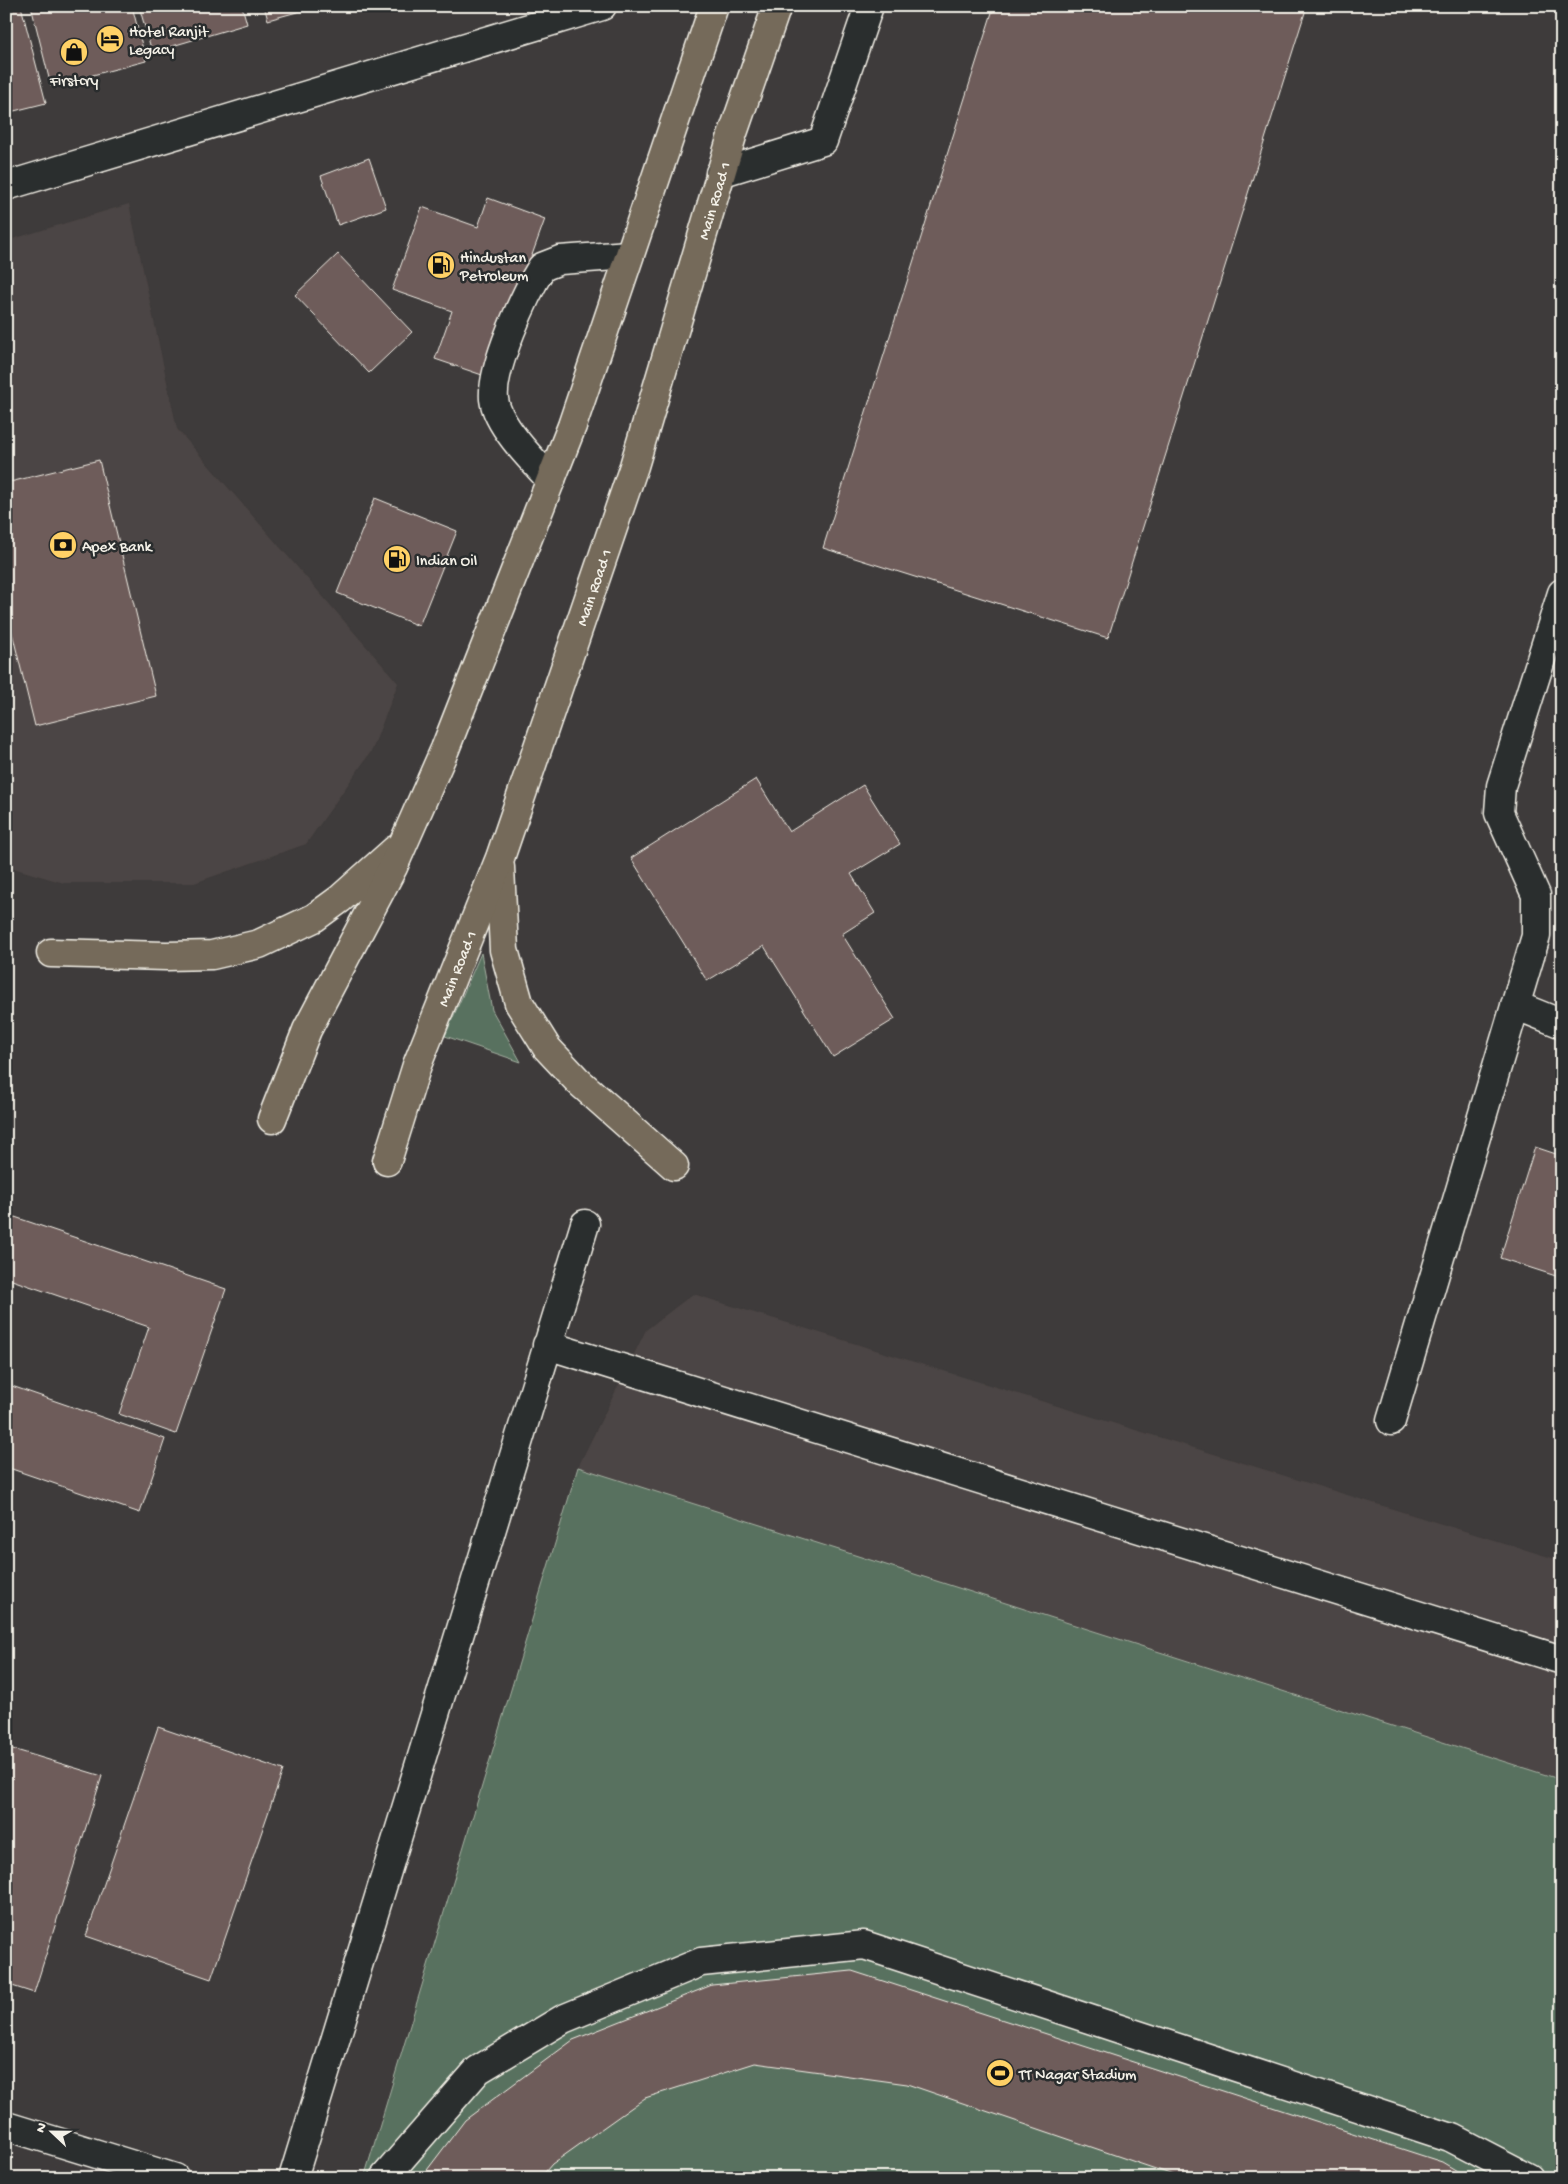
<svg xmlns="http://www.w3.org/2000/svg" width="1568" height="2184" font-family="'Gochi Hand',sans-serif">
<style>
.built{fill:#4c4544}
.green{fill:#58715e;stroke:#a6b1a3}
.building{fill:#6e5b5a;stroke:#f4f1e8}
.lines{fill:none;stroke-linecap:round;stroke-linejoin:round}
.minor-casing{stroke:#f4f1e8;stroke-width:31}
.major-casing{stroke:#f4f1e8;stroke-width:31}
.minor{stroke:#2a2d2e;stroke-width:28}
.major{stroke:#746a5a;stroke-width:28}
.labels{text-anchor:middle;stroke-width:5;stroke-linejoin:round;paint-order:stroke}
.poi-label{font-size:16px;fill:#f4f1e8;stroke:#2a2d2e;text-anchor:start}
.street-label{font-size:16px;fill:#f4f1e8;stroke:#2a2d2e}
</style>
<rect width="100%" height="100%" fill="#3e3b3b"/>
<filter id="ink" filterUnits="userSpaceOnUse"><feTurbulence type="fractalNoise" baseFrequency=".02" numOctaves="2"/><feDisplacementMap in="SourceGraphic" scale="10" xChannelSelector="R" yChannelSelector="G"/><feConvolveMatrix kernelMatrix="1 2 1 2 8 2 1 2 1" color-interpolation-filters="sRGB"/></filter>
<g filter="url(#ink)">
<path class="built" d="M129,204L177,429L398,683L372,750L306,844L194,883H64L6,866V241Z
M693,1294L1562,1561V1780L578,1467L646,1330Z"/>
<path class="green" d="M481,953L492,1010L521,1062L445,1036Z
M578,1467L1562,1780V2178H364Z"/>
<path class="building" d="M6,6H21L46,103L6,113Z
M31,6H132L146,61L51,86Z
M139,6H242L247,24L152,52Z
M264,6H319L268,20Z
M994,6H1307L1108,638L823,548Z
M369,158L386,208L338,225L321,176Z
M488,198L545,219L488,377L435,359L452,311L392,290L422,207L478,227Z
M338,254L412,332L369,373L295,295Z
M99,460L156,696L35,726L6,608V483Z
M375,498L457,531L419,626L337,593Z
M756,779L789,832L863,785L900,844L851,874L875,913L842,934L895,1019L833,1057L764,946L707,981L631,858Z
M1535,1147L1562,1156V1278L1500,1258Z
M6,1214L226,1289L176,1434L119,1414L149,1327L6,1278Z
M6,1384L165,1439L140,1513L6,1467Z
M158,1727L283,1770L211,1979L86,1936Z
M6,1747L102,1776L34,1993L6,1984Z
M852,1971L1442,2162L1469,2178H1182L907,2084L755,2063L645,2098L552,2164L540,2178H421L465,2120L573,2040L712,1985Z"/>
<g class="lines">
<defs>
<path id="minor" d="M720,173L823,141L869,6
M6,186L602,6
M551,480C533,461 497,425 494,399C491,368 525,294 542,267L560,260L629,255
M1515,1005L1562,1024
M547,1345L1562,1660
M1391,1421L1536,936V895L1499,813L1501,786L1562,593
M6,2126L175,2178
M293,2178L585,1224
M384,2178L478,2070L563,2019L701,1962L864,1945L1452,2138L1529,2178"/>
<g id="major">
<path d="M500,867L504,950L519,1003L547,1048L578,1081L674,1166"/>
<path d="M51,953L166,956L212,955L259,944L314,918L340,899L395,850"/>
<path d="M272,1119L307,1030L393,867L445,749L572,426L714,6"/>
<path id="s1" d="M387,1161L417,1065L500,858L634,466L732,136L777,6"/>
</g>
</defs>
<use href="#minor" class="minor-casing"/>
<use href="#major" class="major-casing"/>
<use href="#minor" class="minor"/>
<use href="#major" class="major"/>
</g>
</g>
<defs>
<symbol id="hotel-disc" viewBox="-11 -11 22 22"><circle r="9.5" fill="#ffd166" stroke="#2a2d2e"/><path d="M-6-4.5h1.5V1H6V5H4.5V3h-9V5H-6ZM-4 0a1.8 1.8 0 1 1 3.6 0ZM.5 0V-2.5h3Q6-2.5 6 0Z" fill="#111"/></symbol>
<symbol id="shop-disc" viewBox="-11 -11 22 22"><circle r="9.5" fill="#ffd166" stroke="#2a2d2e"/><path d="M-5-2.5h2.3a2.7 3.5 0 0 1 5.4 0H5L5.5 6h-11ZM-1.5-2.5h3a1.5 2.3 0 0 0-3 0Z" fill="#111"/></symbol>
<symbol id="fuel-disc" viewBox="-11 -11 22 22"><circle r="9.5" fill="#ffd166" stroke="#2a2d2e"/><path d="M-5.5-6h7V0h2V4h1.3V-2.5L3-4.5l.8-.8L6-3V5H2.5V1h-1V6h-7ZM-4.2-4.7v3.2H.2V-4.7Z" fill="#111"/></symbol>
<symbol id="bank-disc" viewBox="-11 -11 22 22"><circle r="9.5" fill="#ffd166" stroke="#2a2d2e"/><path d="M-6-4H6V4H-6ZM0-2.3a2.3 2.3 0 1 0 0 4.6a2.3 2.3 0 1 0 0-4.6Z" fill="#111"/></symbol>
<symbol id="stadium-disc" viewBox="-11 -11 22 22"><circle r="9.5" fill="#ffd166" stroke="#2a2d2e"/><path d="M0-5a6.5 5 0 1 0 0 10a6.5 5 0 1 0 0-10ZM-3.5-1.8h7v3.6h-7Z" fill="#111"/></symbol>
</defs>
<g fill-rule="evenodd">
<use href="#hotel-disc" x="94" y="23" width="32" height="32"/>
<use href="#shop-disc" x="58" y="36" width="32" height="32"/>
<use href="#fuel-disc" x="425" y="249" width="32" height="32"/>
<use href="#bank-disc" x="47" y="529" width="32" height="32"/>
<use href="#fuel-disc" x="381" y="543" width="32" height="32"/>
<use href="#stadium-disc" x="984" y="2057" width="32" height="32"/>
</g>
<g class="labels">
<g class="poi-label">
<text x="129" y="36">Hotel Ranjit<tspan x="129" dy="18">Legacy</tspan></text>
<text x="74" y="85" text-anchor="middle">Firstcry</text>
<text x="460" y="262">Hindustan<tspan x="460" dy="18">Petroleum</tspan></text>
<text x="82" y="551">Apex Bank</text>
<text x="416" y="565">Indian Oil</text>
<text x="1019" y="2079">TT Nagar Stadium</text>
</g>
<g class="street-label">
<text dy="6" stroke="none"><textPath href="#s1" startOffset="1015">Main Road 1</textPath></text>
<text dy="6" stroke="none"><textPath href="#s1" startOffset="610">Main Road 1</textPath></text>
<text dy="6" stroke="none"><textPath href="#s1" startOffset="205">Main Road 1</textPath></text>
</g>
</g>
<rect width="1568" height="2184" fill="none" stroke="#2a2d2e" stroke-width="25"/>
<rect x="12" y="12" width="1543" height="2159" fill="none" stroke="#f4f1e8" stroke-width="2" filter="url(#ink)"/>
<g transform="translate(52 2132) rotate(292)" stroke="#2a2d2e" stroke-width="4" paint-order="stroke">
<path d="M0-4L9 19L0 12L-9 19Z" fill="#f4f1e8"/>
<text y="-8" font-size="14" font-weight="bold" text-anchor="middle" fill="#f4f1e8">N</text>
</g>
</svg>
